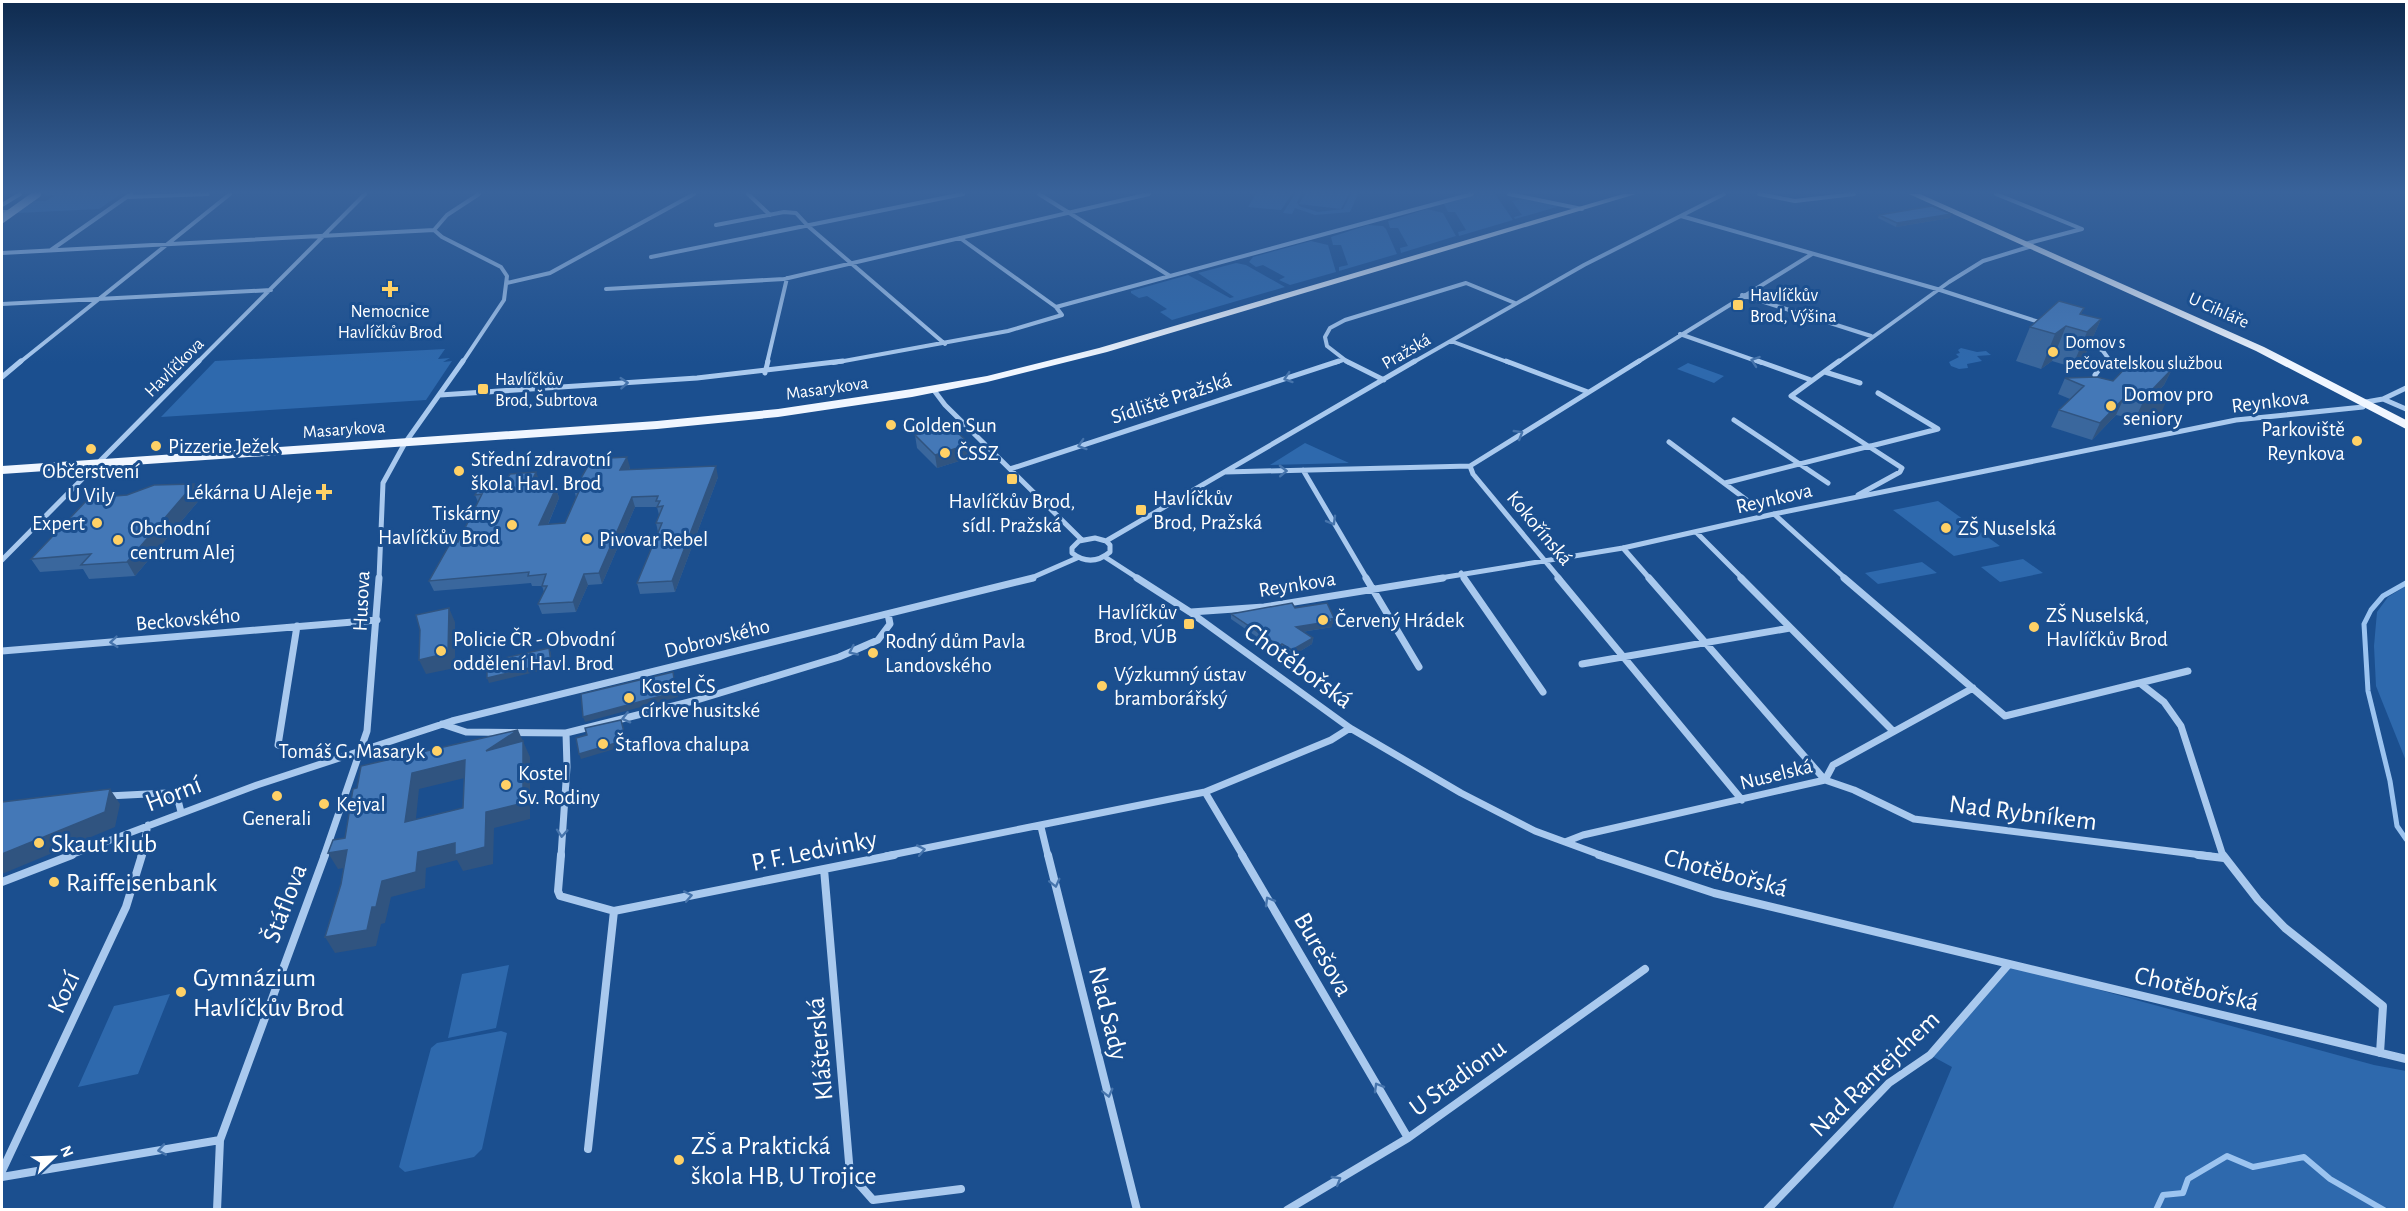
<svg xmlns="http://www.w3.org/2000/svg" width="2408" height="1211" font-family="'Alegreya Sans',sans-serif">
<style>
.green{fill:#2e69ad}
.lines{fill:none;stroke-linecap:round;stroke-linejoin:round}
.stream-far1{stroke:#9cc4f0;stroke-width:5}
.stream{stroke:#9cc4f0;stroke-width:6}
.minor-far3{stroke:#a9c9ee;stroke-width:4}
.minor-far2{stroke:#a9c9ee;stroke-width:5}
.minor-far1{stroke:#a9c9ee;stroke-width:7}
.minor{stroke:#a9c9ee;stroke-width:8}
.secondary{stroke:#d6e6fa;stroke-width:8}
.primary{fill:#f0f6ff;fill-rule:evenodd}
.wall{fill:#3a679d}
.shaded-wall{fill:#305480}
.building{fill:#4478b7;stroke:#305480;stroke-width:1.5;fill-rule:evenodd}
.oneway{stroke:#4674ac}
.poi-dot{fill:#ffd166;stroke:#1b4f8f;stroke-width:2}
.labels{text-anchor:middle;stroke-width:6;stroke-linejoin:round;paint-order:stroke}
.far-poi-label{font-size:18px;fill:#fff;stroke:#1b4f8f;text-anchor:start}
.far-street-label{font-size:18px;fill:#fff;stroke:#1b4f8f}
.poi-label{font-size:21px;fill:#fff;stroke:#1b4f8f;text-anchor:start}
.street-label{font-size:21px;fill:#fff;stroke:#1b4f8f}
.near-street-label{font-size:26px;fill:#fff;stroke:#1b4f8f}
.near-poi-label{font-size:26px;fill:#fff;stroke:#1b4f8f;text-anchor:start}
</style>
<rect width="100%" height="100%" fill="#1b4f8f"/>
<path class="green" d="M47,194H121L99,209L17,213L35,201H46L55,195H45Z
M1256,194H1292L1281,210L1248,207Z
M1295,194H1302L1297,202L1299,206L1318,212L1343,209L1351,194H1358L1350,212L1315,215L1295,208L1292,214L1283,213Z
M1305,194H1349L1341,209L1299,204Z
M1478,194H1495L1513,220L1459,236L1458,232L1466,230L1455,212H1448L1444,204Z
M1522,199L1558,205L1560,206L1515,219L1514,217L1522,215L1512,201Z
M1427,209L1443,213L1456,236L1401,253L1400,248L1408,246L1398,228H1390L1388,221Z
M1368,225L1383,226L1386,229L1397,254L1339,271V267L1348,265L1341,245H1333L1331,237Z
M1311,241L1328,245L1336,272L1290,285L1279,280L1285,277L1263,265L1256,267L1249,262L1253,257Z
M1236,263L1246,265L1285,287L1172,320L1160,312L1167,309L1147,296L1139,298L1131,293V291L1188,275L1230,298L1234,297L1198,273Z
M1961,348L1977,352L1986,351L1991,355L1977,356L1982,361L1967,364L1968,368L1959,369L1951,366L1949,362L1959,357L1956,354L1960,353L1958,350Z
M445,349L438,359L450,358L443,362L452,361L426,400L161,417L215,361Z
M1688,363L1724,376L1714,383L1677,369Z
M1305,443L1349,463L1270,465Z
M1938,501L2000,546L1954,556L1893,510Z
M2023,559L2043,573L2000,582L1981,567Z
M1922,562L1937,573L1878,584L1865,573Z
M2406,586V761L2376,686L2374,646L2377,612L2388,597Z
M509,965L496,1028L448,1038L462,974Z
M2008,965L2374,1065L2406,1071V1209L1892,1210L1952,1067L1930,1055Z
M170,994L138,1074L78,1087L114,1006Z
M501,1031L507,1033L482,1149L474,1157L405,1172L399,1167L431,1048L437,1043Z"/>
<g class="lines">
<path class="stream-far1" d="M2406,583L2383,596L2371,610L2364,624L2368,691L2390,781L2397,826L2406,839"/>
<path class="stream" d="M2156,1210L2163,1195L2183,1193L2188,1179L2227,1156L2253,1167L2304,1157L2330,1179L2384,1210"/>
<path class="minor-far3" d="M748,194L770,215
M1039,194L1170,276
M1509,194L1582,209
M1759,194L1795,201L1854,194
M1996,194L2082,229
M127,197L208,194
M2,205L20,194
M2,212H10
M1681,216L1937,289L2042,323
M716,225L784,212L796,213L809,227L945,344
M434,230L447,215L479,194
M434,230L442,237L501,267L507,276L504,300L462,363
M2025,244L2082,229
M51,250L131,194
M2,253L434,230
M651,257L963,194
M507,283L550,273L694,194
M606,289L784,279L1149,194
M1742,295L1871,336
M2,304L271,290
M1056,307L1472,194
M1680,334L1762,363
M2085,340L2103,351L2108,358L2104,363
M1451,341L1510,363
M19,363L230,194
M197,363L365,194
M767,363L787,278
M833,363L1008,331L1062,315L1056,307L960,238
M1334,363L1343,360
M1349,363L1327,346L1325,337L1330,328L1345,320L1466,283L1515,303
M1412,363L1584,265L1724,194
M1636,363L1812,254
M1837,363L1949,282L1983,261L2032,246"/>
<path class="minor-far2" d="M1346,361L1384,380
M1506,361L1588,392
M1758,361L1811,380
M1839,361L1791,396L1902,468L1900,472L1858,495
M1825,372L1860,383
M765,373L768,361
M2095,375L2105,361
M2,377L21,361
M933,389L945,405L1082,540
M440,395L697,378L843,361
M2383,399L2406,409
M2366,402L2383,399L2406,388
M1734,420L1828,483
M1669,442L1748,501
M1871,446L1938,429L1878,393
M1470,466L1473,474L1560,579
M1470,466L1639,361
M1010,469L1339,361
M1303,470L1367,579
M1225,472L1470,466
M1725,483L1870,446
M1774,514L1846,579
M1697,533L1743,579
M1095,538L1106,541L1110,545V552C1098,562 1085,563 1072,553V548L1079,541Z
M1106,541L1415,361
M1623,548L1650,579
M1105,557L1139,579
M2,560L199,361
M1461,573L1465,579
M379,579L383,483L405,443L463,361
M1029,579L1077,558
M1434,579L1623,548L1774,514L2236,420L2363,407"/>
<path class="minor-far1" d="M1137,578L1190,612L1350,728L1461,793L1535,831L1603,856
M1366,578L1419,667
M1464,578L1543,692
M1558,578L1742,800
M1649,578L1825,780L1854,790L1914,819L2210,856
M1741,578L1893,731
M1844,578L2005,716L2188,671
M1191,612L1264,607L1443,578
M2,651L377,620
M1582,664L1790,628
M2141,684L2164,702L2181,726L2223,856
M442,724L466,732L566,733L697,700L839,657L878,640L890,624L888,614
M278,745L297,626
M1205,792L1243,856
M108,796L167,793L178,800L181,812
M1041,827L1048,856
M1565,842L1583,835L1825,780L1833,765L1973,688
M68,856L257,785L452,721L1033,578
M141,856L148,825
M324,856L367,731L379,578
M561,856L567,767L566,733
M886,856L1205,792L1331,740L1350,728"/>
<path class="minor" d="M561,855L558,891L560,896L614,911L894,855
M1048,855L1137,1210
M1242,855L1408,1138
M1599,855L1714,893L2406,1059
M2198,855L2224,858
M2223,855L2258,900L2285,928L2383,1006L2380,1053
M824,869L850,1174L873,1200L961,1189
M2,882L72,855
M588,1149L614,911
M2,1171L126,907L142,855
M2,1177L220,1140
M217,1210L220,1140L325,855
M1287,1210L1408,1138L1645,969
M1767,1210L1889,1083L1930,1055L2008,965"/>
<path class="secondary" d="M2,219L37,194"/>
<path class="primary" d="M1623,194H1636L1107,352L987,382L912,397L778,417L657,429L2,474V466L657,421L778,409L912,389L987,376L1099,348Z
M1909,194H1920L2264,347L2406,420V429L2256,351Z"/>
</g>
<path class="wall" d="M1951,214L1950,218L1896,227L1878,218L1879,215Z
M2084,308L2081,314L2101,319L2086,353L2072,367L2052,361L2041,369L2016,361L2030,327Z
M2172,369L2164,385L2156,394L2160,415L2135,419L2116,415L2092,440L2051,427L2059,410L2070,399L2058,394L2065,378L2113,381Z
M915,435L970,444L972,457L937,468L917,448Z
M630,467L629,470L718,477L675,592L640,594L637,583L658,532L656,523L659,515L657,507H635L602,584L588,585L576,612L542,614L538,604L544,592L542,586H532L531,583L434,591L429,581L458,542L478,502L475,495L540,482L537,489L556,488L559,498L548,525L565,523L576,497L574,490Z
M201,498L135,576L89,579L83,569L40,572L31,559Z
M1231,614L1334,624H1332V627L1302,632L1313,638L1312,644L1292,656L1282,650L1279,652L1231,619Z"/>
<path class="shaded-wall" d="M1951,214L1950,218L1896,227L1897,223Z
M2101,319L2086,353L2072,367L2087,332Z
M2066,326L2052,361L2041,369L2055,334Z
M2172,369L2164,385L2149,401L2168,398L2160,415L2135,419L2143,402L2150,392Z
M2124,398L2116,415L2092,440L2100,423Z
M970,444L972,457L937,468L935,455Z
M627,457L630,467L623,480L620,470Z
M716,466L718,477L675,592L672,581Z
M536,472L540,482L532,500L528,490Z
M194,484L201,498L135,576L127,562Z
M556,488L559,498L543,536L539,525Z
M632,497L635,507L602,584L599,573Z
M584,574L588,585L576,612L573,602Z
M449,608L455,622V668L426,674L419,660Z
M1334,618V624H1332V627L1295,633L1296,627Z
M1313,638L1312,644L1292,656V650Z
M1282,644V650L1279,652V646Z
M549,648L551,653L552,668L489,683L487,678Z
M673,672L678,697L585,722L583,717Z
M621,720L628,745L581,759L579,754Z
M518,730L530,757V819L494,828L493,864L463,871L457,860L426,868L425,888L391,897L385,923L381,924L376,946L335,953L325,937L372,907L382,881L418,852L455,843L486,751Z
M465,760L473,776L419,789L414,838L405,822L412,773Z
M110,789L120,804L115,827L2,874V854Z
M347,850L356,866L338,869L328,853Z"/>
<path class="building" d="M1932,206L1951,214L1897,223L1879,215Z
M2059,301L2084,308L2080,314L2101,319L2087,332L2066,326L2055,334L2030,327Z
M2135,358L2172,369L2150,392L2168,398L2143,402L2124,398L2100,423L2059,410L2084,386L2065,378L2097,377L2113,381Z
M949,425L970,444L935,455L915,435Z
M627,457L620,470L716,466L672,581L637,583L662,523H656L663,506L657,507L660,501H656L658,496L632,497L599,573L584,574L573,602L538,604L547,586H542L546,574L528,576L529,572L429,581L451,542H458L482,494L475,495L483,481L507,479L510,474L536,472L528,490L556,488L539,525L565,523L580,489L574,490L592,459Z
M194,484L127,562L81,565L91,554L31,559L89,498L127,495L154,485Z
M1292,603L1295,608L1327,603L1334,618L1331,619L1333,621L1296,627L1313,638L1292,650L1282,644L1279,646L1231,614Z
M449,608L448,653L419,660L420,630L416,615Z
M549,648L551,663L487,678V662Z
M673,672L676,692L583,717L581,694Z
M621,720L626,740L579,754L576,738L587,735L585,728Z
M518,730L486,751L523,741V803L486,812L485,847L455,855V843L418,852L416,872L382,881L376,907H372L367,930L325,937L341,884L347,850L328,853L333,840L345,838L353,789L357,788L361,766ZM465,760L463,808L405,822L412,773Z
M110,789L105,812L2,854V802Z"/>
<defs><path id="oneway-chevron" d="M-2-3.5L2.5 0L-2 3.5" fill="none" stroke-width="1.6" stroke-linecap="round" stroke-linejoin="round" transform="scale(1.5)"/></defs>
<g class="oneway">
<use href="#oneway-chevron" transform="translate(1755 361) rotate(-161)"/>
<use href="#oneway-chevron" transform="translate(1288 378) rotate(162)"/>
<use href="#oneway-chevron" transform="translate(624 383) rotate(-4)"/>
<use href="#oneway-chevron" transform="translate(1519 434) rotate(-31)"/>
<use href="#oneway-chevron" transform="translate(1082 445) rotate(162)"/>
<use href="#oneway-chevron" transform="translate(1283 471) rotate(-1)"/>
<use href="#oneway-chevron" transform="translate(1332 521) rotate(60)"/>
<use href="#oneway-chevron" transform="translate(114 642) rotate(175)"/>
<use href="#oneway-chevron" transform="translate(853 651) rotate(155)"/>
<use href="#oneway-chevron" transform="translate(626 718) rotate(166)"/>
<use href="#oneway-chevron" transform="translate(562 833) rotate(94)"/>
<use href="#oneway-chevron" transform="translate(921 850) rotate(-11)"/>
<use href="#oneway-chevron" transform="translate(1055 883) rotate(76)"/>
<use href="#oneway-chevron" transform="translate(688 896) rotate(-11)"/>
<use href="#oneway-chevron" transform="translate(1269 901) rotate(-120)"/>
<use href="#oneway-chevron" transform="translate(1378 1087) rotate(-120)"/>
<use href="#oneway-chevron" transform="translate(1108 1093) rotate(76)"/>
<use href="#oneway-chevron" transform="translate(162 1150) rotate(170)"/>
<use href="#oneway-chevron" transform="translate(1337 1180) rotate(-31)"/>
</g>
<linearGradient id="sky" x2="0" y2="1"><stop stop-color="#0f2b4f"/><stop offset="0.53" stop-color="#39639b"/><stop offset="1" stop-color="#39639b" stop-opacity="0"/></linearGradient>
<rect width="2408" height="363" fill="url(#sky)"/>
<g class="poi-dot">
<path d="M387 280h6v6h6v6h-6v6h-6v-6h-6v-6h6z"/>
<rect x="1732" y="299" width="12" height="12" rx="3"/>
<circle cx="2053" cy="352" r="6"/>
<rect x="477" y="383" width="12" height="12" rx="3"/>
<circle cx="2111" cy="406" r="6"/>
<circle cx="891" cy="425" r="6"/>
<circle cx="2357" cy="441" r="6"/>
<circle cx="156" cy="446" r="6"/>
<circle cx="91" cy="449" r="6"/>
<circle cx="945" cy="453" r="6"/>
<circle cx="459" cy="471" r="6"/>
<rect x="1006" y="473" width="12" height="12" rx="3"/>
<path d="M321 483h6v6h6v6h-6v6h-6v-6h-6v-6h6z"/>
<rect x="1135" y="504" width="12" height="12" rx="3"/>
<circle cx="97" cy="523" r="6"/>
<circle cx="512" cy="525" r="6"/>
<circle cx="1946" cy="528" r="6"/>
<circle cx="587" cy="539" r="6"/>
<circle cx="118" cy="540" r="6"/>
<circle cx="1323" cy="620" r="6"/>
<rect x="1183" y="618" width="12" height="12" rx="3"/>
<circle cx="2034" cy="627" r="6"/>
<circle cx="441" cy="651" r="6"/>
<circle cx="873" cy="653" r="6"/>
<circle cx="1102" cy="686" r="6"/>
<circle cx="629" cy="698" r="6"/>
<circle cx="603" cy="744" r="6"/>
<circle cx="437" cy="751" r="6"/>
<circle cx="506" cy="785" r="6"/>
<circle cx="277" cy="796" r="6"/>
<circle cx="324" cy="804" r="6"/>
<circle cx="39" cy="843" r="6"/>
<circle cx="54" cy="882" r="6"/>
<circle cx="181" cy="992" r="6"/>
<circle cx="679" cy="1160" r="6"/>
</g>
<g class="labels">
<g class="far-poi-label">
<text x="1750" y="301">Havlíčkův<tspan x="1750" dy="21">Brod, Výšina</tspan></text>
<text x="390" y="317" text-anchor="middle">Nemocnice<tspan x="390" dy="21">Havlíčkův Brod</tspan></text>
<text x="2065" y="348">Domov s<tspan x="2065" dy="21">pečovatelskou službou</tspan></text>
<text x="495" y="385">Havlíčkův<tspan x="495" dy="21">Brod, Šubrtova</tspan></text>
</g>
<g class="far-street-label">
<text transform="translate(2219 310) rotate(24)" y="6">U Cihláře</text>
<text transform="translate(1406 351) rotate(-30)" y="6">Pražská</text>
<text transform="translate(174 367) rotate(-45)" y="6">Havlíčkova</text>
<text transform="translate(827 388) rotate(-8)" y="6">Masarykova</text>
<text transform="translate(344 429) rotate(-4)" y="6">Masarykova</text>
</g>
<g class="poi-label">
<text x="2123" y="401">Domov pro<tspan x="2123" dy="24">seniory</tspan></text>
<text x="903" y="432">Golden Sun</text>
<text x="2345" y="436" text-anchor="end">Parkoviště<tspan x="2345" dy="24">Reynkova</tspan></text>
<text x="168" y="453">Pizzerie Ježek</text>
<text x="957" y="460">ČSSZ</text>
<text x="471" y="466">Střední zdravotní<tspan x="471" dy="24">škola Havl. Brod</tspan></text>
<text x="91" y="478" text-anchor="middle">Občerstvení<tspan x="91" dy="24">U Vily</tspan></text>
<text x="312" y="499" text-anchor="end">Lékárna U Aleje</text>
<text x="1153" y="505">Havlíčkův<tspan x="1153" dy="24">Brod, Pražská</tspan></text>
<text x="1012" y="508" text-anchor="middle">Havlíčkův Brod,<tspan x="1012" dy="24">sídl. Pražská</tspan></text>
<text x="500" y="520" text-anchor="end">Tiskárny<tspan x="500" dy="24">Havlíčkův Brod</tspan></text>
<text x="85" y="530" text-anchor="end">Expert</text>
<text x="130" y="535">Obchodní<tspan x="130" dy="24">centrum Alej</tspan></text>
<text x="1958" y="535">ZŠ Nuselská</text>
<text x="599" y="546">Pivovar Rebel</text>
<text x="1177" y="619" text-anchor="end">Havlíčkův<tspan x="1177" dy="24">Brod, VÚB</tspan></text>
<text x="2046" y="622">ZŠ Nuselská,<tspan x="2046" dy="24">Havlíčkův Brod</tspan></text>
<text x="1335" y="627">Červený Hrádek</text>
<text x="453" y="646">Policie ČR - Obvodní<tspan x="453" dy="24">oddělení Havl. Brod</tspan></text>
<text x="885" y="648">Rodný dům Pavla<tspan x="885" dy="24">Landovského</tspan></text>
<text x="1114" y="681">Výzkumný ústav<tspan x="1114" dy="24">bramborářský</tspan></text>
<text x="641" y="693">Kostel ČS<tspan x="641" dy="24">církve husitské</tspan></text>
<text x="615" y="751">Štaflova chalupa</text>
<text x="425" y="758" text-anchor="end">Tomáš G. Masaryk</text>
<text x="518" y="780">Kostel<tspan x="518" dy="24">Sv. Rodiny</tspan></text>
<text x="336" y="811">Kejval</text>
<text x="277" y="825" text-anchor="middle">Generali</text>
</g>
<g class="street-label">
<text transform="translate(1171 398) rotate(-18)" y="7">Sídliště Pražská</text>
<text transform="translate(2270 401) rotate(-7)" y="7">Reynkova</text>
<text transform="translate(1774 498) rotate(-13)" y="7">Reynkova</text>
<text transform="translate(1540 528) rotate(50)" y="7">Kokořínská</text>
<text transform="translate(1297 584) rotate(-9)" y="7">Reynkova</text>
<text transform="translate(361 601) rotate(-87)" y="7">Husova</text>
<text transform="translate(188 619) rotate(-5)" y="7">Beckovského</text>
<text transform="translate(717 638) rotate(-14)" y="7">Dobrovského</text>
<text transform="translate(1776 774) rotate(-14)" y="7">Nuselská</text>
</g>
<g class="near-street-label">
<text transform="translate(1299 665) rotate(36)" y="9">Chotěbořská</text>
<text transform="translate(173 793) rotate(-21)" y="9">Horní</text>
<text transform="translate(2023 812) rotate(7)" y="9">Nad Rybníkem</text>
<text transform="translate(814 850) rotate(-11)" y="9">P. F. Ledvinky</text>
<text transform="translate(1726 872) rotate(15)" y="9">Chotěbořská</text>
<text transform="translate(284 903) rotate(-69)" y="9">Štáflova</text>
<text transform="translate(1324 954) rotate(60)" y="9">Burešova</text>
<text transform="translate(2197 988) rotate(13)" y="9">Chotěbořská</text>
<text transform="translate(63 992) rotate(-65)" y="9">Kozí</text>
<text transform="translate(1109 1013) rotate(76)" y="9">Nad Sady</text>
<text transform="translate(819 1049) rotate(-95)" y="9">Klášterská</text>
<text transform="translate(1874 1073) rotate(-44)" y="9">Nad Rantejchem</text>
<text transform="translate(1457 1077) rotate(-36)" y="9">U Stadionu</text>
</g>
<g class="near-poi-label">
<text x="51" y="852">Skaut klub</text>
<text x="66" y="891">Raiffeisenbank</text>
<text x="193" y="986">Gymnázium<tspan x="193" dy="30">Havlíčkův Brod</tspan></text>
<text x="691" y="1154">ZŠ a Praktická<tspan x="691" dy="30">škola HB, U Trojice</tspan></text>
</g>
</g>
<rect width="2408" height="1211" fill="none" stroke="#ffffff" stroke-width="6"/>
<g transform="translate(54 1157) rotate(67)" stroke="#1b4f8f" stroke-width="4.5" paint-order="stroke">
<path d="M0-4.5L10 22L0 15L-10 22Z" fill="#ffffff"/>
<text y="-9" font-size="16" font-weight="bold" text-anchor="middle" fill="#ffffff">N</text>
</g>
</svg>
